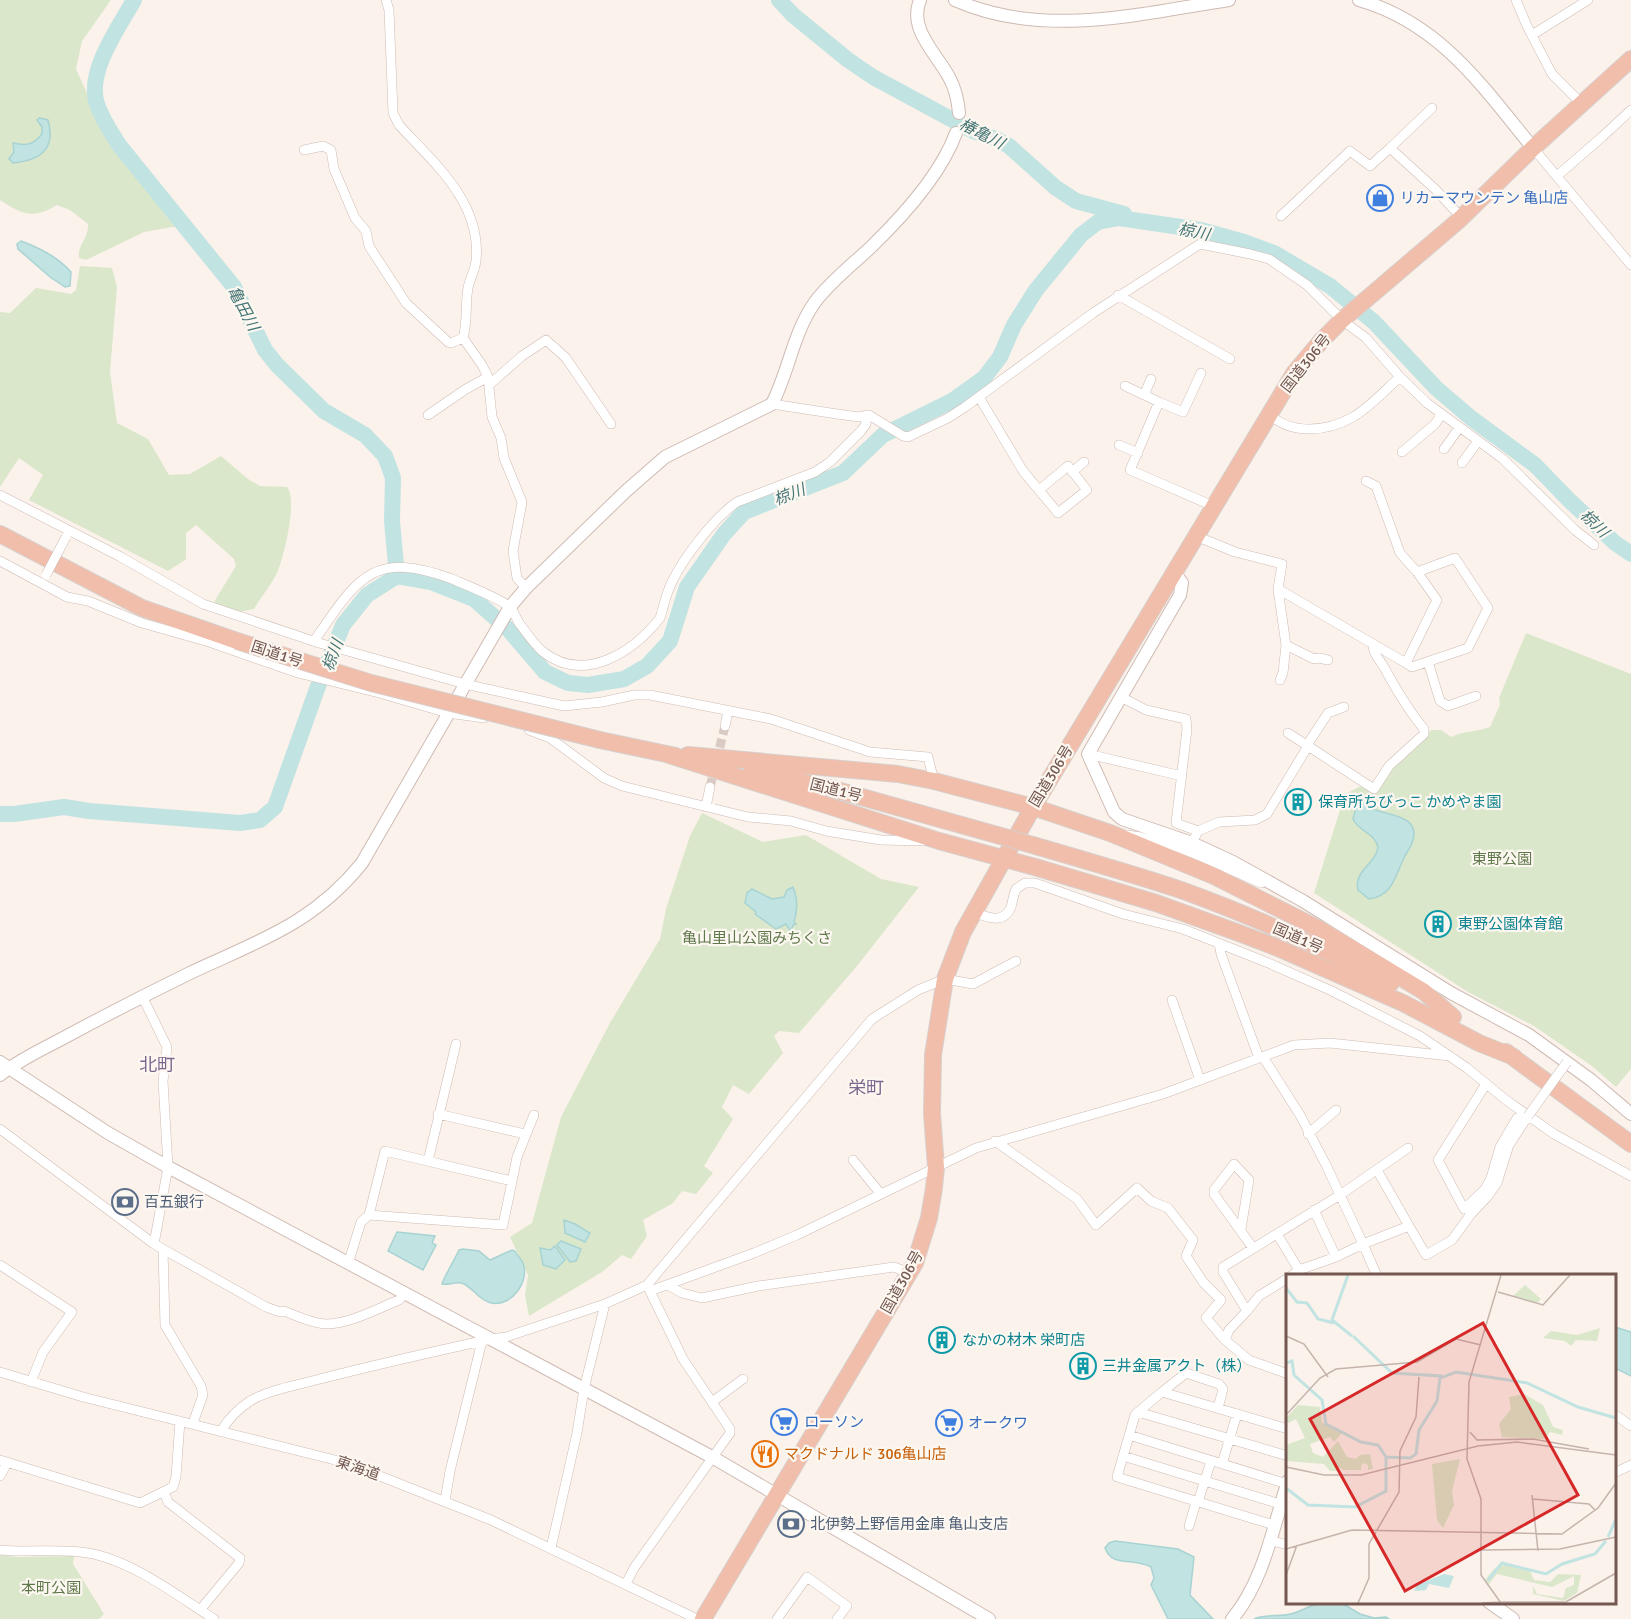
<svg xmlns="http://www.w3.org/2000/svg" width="1631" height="1619" font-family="Signika,'Noto Sans JP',sans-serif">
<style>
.green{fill:#dae7ca}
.water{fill:#c1e3e2;stroke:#a8d3d3;stroke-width:1.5}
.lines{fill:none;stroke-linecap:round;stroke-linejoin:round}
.river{stroke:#c1e3e2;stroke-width:16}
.minor-tunnel{stroke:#d9cbc4;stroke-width:9;stroke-dasharray:9 4.5;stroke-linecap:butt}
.minor-casing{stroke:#cebbb4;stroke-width:10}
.tertiary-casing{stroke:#cebbb4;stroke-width:14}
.trunk-casing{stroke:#d8d0ce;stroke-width:18}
.minor{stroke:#fff;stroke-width:9}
.tertiary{stroke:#fff;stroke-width:12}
.trunk{stroke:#f0beaa;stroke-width:16}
.minor-bridge-casing{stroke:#cebbb4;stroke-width:10;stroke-linecap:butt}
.trunk-bridge-casing{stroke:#d8d0ce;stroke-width:18;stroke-linecap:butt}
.minor-bridge{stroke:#fff;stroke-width:9}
.trunk-bridge{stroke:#f0beaa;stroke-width:16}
.labels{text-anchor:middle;stroke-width:4.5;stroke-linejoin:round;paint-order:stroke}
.shop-label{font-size:15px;fill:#366cbe;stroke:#fdf7f1;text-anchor:start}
.street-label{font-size:15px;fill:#735750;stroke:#fdf7f1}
.culture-label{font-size:15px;fill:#0d838f;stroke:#fdf7f1;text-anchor:start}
.park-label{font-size:15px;fill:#5e7849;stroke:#fdf7f1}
.service-label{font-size:15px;fill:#4e5e75;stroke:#fdf7f1;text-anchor:start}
.food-label{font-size:15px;fill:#c56008;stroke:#fdf7f1;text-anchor:start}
.water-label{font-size:16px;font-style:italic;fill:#457676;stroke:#fdf7f1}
.quarter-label{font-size:18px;fill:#7c688e;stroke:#fdf7f1}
.inset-river{fill:none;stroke:#c1e3e2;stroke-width:3}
.inset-road{fill:none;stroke:#c5b4ad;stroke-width:1.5}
.view{fill:#d62828;fill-opacity:0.15;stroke:#d62828;stroke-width:3}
.inset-edge{fill:none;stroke:#735750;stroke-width:3}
</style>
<rect width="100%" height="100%" fill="#fbf2eb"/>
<path class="green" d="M0,0H111L82,41L76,69L105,133L178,226L144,232L86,260L79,258C77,245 89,238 88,224L70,210L57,205C32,220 22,214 0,200Z
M80,266L112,268L117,287L110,372L117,423L148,439L169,475L190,474L221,456L248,479L260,486L287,487C298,500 284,557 277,573C271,585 261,597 254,609L234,613L214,602L236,566L234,559L196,525L186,533V559L168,571L29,500L43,475L19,458L0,487V312L10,313L36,288L71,294L76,290Z
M1526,633L1631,674V1069L1616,1087L1592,1066L1534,1026L1468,992L1314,893L1345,794L1359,787L1374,784L1431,730H1441L1451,737C1463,731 1477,732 1490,727L1500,705L1499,698Z
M702,813L763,842L806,835L881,879L919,887L857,966L799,1033L779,1031L774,1036L783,1053L749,1094L733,1085L722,1107L733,1119L704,1166L713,1173L696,1194L682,1191L673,1203L643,1220L647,1236L631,1259L622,1255L602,1272L529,1316L525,1295L528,1275L510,1237L532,1223L561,1117L610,1023L660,939L666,909L690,836Z
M0,1555L16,1557L74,1556L73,1564L104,1614L99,1619H0Z"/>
<path class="water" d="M39,118L48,120C56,149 41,160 13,163L9,159L14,152L13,143C27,146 33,145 42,134V127L37,120Z
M21,241C40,248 58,257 71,272L70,286L65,287L50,277L18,249L17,244Z
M1361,804C1370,804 1374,811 1382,812C1398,816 1421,820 1412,843C1410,849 1405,854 1403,860C1395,877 1392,896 1369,899L1358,890C1353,871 1376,864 1378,847C1374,832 1359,832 1353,819L1356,807Z
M793,887C798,899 798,909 794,922L796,924L793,925L791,932L786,924L776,929L755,914L756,912L745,903L747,893L752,889L772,899L784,897L787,890Z
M564,1220L575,1224L588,1232L590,1233L585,1242L565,1233Z
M397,1232L435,1236L432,1243L436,1245L423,1270L388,1251Z
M561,1241L581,1249L576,1261L570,1262L557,1245Z
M555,1246L565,1260L556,1269L543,1265L540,1248L550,1250Z
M463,1249L479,1251L490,1260L512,1250L515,1251C517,1255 521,1259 523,1263C530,1281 512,1307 491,1303C479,1300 474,1289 464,1284C457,1280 449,1286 442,1284C442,1281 456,1257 459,1250Z
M1615,1327L1631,1332V1376L1615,1368Z
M1115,1541L1178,1549L1194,1557L1190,1595L1213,1619H1168L1151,1585L1154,1578L1151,1567C1133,1557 1112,1568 1105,1548L1109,1543Z
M1322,1603H1342L1360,1614L1374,1618L1386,1617L1389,1619H1254C1267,1613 1281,1618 1294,1613C1304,1610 1312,1604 1322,1603Z"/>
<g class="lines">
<path class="river" d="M134,0C119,27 86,72 97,104C102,119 111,132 119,145L234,287L265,350L277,365L324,411L365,435L385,456L393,478L392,521L397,576
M779,0L793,15L848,60L873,77L973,131L996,139L1009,146L1056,188L1076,201L1124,214
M0,814H14L64,807L89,811L240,823L260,820L275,807L317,689L343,625L367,595L397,576L431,582L474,599L509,630L545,672L568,683L588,685L624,679L647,666L670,641L687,587L724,534L744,512L843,473L883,435L952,401L984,378L1000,357L1014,325L1036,290L1081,235L1098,222L1119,218L1201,230L1244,242L1274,253L1330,286L1374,322L1436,388L1471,418L1535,465L1569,500L1615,543L1631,554"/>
<path class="minor-tunnel" d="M710,787L725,726"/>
<defs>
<path id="minor" d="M386,0L389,10L393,113L399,125C435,164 482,203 476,261C475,270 470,278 468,288C465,304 468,321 463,338L482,365L488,377L492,417L501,438L504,458L522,502L513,551L517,578L526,588
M1516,0L1527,26L1552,74L1583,105
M1532,35L1588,0
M1432,108L1390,148L1435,189L1461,217
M1533,148L1631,265
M304,150L323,146L331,150L334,169L355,218L366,231L369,246L406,303L448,342L451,343L463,338
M1557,176L1602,137L1631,110
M1281,216L1350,151L1370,166L1390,148
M1118,295L1230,359
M489,385L522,356L546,340L566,358L611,424
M1125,386L1159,402L1130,470L1213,506
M1144,395L1151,379
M979,397L1023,471L1058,513L1087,490L1068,466L1039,490
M1159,402L1183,412L1201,373
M772,404L837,414L859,417L869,415L903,436L908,437L948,418L965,407L1093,313L1200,244L1250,254L1269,259L1307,285L1342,320L1366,338L1400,377L1427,403L1503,459L1575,530L1594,545
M1269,414C1291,435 1327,432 1353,417C1370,407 1385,390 1400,377
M428,415L466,389L488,377
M1119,445L1138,453
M1444,449L1459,428
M1402,452L1435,424L1441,415
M1462,463L1478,441
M1072,472L1084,462
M0,495L119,556L203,604L319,643L465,684L564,706L602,702L634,695H650L771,719L870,752L928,757L934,781
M1196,536L1235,552L1282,564L1278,589L1406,663L1437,600L1417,572L1400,553L1376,486L1366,481
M0,561L67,597L88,601L142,623L209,642L298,673L379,693L448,713L484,718
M1278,589L1286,645L1314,659L1319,658L1328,660
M314,641C357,579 372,549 452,579C466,585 499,598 510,607C514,611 516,618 519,623C526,632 534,644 542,651C584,685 633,652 660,618C664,606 666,593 672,582C683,558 715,517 737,502L815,472L830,462L861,431L866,424V415
M1428,662L1440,701L1448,706L1476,696
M1406,663L1412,667L1468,648L1488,608L1455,558L1417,572
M1280,680L1283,673L1286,645
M1121,697L1146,710L1186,719L1187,729L1176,823L1198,831L1192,843
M725,726L728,711
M529,730L550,738L604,778L622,786L748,817L791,821L826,831L881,840L922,841
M1307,745L1328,713L1344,707
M1308,746L1374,789L1389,766L1424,734V729C1408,710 1397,691 1385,669C1380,659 1373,655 1373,644
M1088,754L1182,776
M706,807L710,787
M1198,831L1219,822L1255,820L1267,814L1308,746L1288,733
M1127,835C1174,840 1218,865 1261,883
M973,912C986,917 1004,925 1011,907C1013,901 1013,895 1016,889L1025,883H1035L1123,914L1183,929L1266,962L1332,991L1420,1036L1467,1068L1506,1100L1554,1134L1631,1176
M1219,943L1221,954L1259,1058
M142,996L167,1047L163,1081L168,1167L154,1244
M1172,1000L1200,1080
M1263,1057L1300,1115L1326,1165L1363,1244L1409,1226L1426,1255L1452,1240L1471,1214L1488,1196L1497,1183L1509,1145L1528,1116
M1486,1084L1438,1160L1464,1209L1485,1189L1491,1178L1500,1147L1517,1118
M438,1114L525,1134
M0,1129L154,1244L266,1307L280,1312L284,1311C297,1316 311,1323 325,1324C350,1324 376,1309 399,1300L404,1294
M1308,1134L1336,1110
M995,1141L1077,1199L1096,1225L1137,1188L1151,1201L1168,1208L1193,1240L1186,1256L1203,1282L1221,1300L1206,1318L1225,1340
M853,1160L880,1193
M428,1161L456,1044
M1377,1170L1409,1226
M1314,1210L1336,1257
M369,1215L503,1225L517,1157L534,1115
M1241,1229L1249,1180L1234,1164L1214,1190V1194L1253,1248
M1277,1234L1299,1270
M163,1249L165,1325L201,1386L203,1395L193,1423
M348,1264L361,1222L369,1215L385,1151L512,1181
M0,1265L72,1312L43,1352L31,1382
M1291,1276L1299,1270L1336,1257L1363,1244L1377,1276
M1288,1278L1259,1296L1247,1311L1223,1272V1267L1340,1195L1408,1148
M668,1285L682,1293L702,1298L758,1286L894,1267L909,1273
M650,1291L754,1253L797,1235L976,1148L1163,1094L1294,1045L1330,1043L1450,1056
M1247,1311L1229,1330L1225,1340L1249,1360L1288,1374
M0,1372L83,1397L347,1463L491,1520L697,1619
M1162,1392L1186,1373L1219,1384L1223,1389L1218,1408
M712,1402L743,1379
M1138,1412L1162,1392L1288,1429
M1614,1414L1631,1426
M221,1431C229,1418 238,1409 250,1401C269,1390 294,1386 316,1380C374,1365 432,1352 491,1339L506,1337L605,1304L647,1285L872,1019L918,990L945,979L973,984L1016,961
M1129,1435L1287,1484
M1123,1456L1280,1504
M0,1460L140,1503L173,1487L176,1477L180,1421
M1222,1464L1237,1414
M1614,1473L1631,1465
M0,1476L7,1463
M164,1492L168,1502L240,1558L239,1563L200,1610
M445,1501L450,1471L482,1341
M1198,1502L1211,1461
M1274,1525L1117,1477L1135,1415L1138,1412L1288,1456
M1189,1526L1196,1502
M1269,1540L1288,1545
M551,1548L577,1433L584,1389L605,1304
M0,1550C29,1553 59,1548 88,1553C131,1560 178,1596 214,1619
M626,1584L634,1568L730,1433V1429L683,1359L648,1287
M777,1619L807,1577L847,1606L837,1619"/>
<path id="tertiary" d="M920,0C908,29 936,53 949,77C955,88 958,100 959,113
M955,0C1043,39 1138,14 1229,0
M1359,0C1440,23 1483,87 1533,148
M1175,573L1182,583L1180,595L1088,754L1114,812L1122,819L1192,843L1233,862L1303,901L1451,993L1529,1035L1591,1080L1631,1114
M0,1062L108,1133L168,1167L712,1457L989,1619
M0,1075C20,1059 45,1048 67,1036C108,1014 149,993 190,973C258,941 313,924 362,863L510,607L526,588L626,491L665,457L772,404C789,371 793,333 815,302C831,281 852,265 871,247C902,217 941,174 956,133
M1489,1602L1513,1619
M1232,1619C1264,1581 1273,1527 1288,1481"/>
<path id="trunk" d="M0,534L142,608L237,641
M600,740L676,756
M666,754L939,841L1035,867L1156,903L1239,933L1278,948L1403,1003L1479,1043L1514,1057
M688,755L898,774L934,781L1033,807L1110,833L1214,876L1323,931L1423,991L1453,1017
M752,771L826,787L997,835
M1036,846C1084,860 1133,874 1181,890C1253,916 1323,948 1391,983
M1506,1052L1631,1144
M703,1619L915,1263L929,1218L934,1188L936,1167L932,1114L933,1055L945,979L963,932L1033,807L1295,372L1322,340L1342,320L1458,221L1533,148L1631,59"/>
</defs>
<use href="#minor" class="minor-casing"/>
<use href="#tertiary" class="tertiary-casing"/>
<use href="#trunk" class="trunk-casing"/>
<use href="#minor" class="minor"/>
<use href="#tertiary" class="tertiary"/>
<use href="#trunk" class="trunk"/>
<defs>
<path id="minor-bridge" d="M46,575L66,537
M1528,1116L1567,1062"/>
<path id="trunk-bridge" d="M237,641L371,683L600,740
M997,835L1036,846"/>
</defs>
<use href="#minor-bridge" class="minor-bridge-casing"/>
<use href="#trunk-bridge" class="trunk-bridge-casing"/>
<use href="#minor-bridge" class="minor-bridge"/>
<use href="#trunk-bridge" class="trunk-bridge"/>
</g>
<defs>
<symbol id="shop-ring" viewBox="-11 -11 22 22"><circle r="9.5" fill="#fdf7f1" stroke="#3f7fe0" stroke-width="1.5"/><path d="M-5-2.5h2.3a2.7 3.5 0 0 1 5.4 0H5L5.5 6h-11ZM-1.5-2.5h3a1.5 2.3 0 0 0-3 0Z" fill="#3f7fe0"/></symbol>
<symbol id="building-ring" viewBox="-11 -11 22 22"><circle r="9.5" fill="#fdf7f1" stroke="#0f9aa8" stroke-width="1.5"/><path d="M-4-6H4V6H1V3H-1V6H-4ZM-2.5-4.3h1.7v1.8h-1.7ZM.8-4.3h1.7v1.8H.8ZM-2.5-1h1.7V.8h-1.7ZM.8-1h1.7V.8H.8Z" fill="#0f9aa8"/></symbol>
<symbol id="bank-ring" viewBox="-11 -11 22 22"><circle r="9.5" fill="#fdf7f1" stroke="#5c6f8a" stroke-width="1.5"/><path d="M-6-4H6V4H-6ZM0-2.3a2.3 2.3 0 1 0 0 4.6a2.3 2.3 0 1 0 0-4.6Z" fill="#5c6f8a"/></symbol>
<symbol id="supermarket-ring" viewBox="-11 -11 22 22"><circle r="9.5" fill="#fdf7f1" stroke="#3f7fe0" stroke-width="1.5"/><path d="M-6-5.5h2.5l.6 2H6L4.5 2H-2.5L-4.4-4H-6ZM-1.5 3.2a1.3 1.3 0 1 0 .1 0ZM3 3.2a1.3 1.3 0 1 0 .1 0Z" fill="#3f7fe0"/></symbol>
<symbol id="restaurant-ring" viewBox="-11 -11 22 22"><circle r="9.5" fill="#fdf7f1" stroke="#e8710a" stroke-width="1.5"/><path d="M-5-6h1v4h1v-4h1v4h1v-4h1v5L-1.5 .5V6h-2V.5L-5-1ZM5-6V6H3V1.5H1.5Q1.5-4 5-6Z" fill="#e8710a"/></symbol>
</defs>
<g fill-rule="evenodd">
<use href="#shop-ring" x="1365" y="183" width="30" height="30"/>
<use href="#building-ring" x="1283" y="787" width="30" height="30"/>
<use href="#building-ring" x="1423" y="909" width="30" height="30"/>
<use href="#bank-ring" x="110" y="1187" width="30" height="30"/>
<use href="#building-ring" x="927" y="1325" width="30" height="30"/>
<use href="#building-ring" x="1068" y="1351" width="30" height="30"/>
<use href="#supermarket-ring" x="769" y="1407" width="30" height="30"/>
<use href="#supermarket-ring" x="934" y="1408" width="30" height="30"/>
<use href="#restaurant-ring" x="750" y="1439" width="30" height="30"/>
<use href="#bank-ring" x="776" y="1509" width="30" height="30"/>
</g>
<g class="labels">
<g class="shop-label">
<text x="1400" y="203">リカーマウンテン 亀山店</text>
<text x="804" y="1427">ローソン</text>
<text x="968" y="1428">オークワ</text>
</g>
<g class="street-label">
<text transform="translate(1306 363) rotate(-52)" y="5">国道306号</text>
<text transform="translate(277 654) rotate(18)" y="5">国道1号</text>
<text transform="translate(1051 776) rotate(-59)" y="5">国道306号</text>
<text transform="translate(836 790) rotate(14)" y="5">国道1号</text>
<text transform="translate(1298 938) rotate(24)" y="5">国道1号</text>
<text transform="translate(902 1282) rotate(-61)" y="5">国道306号</text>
<text transform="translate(358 1468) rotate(19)" y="5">東海道</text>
</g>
<g class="culture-label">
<text x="1318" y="807">保育所ちびっこ かめやま園</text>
<text x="1458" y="929">東野公園体育館</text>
<text x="962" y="1345">なかの材木 栄町店</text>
<text x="1102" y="1371">三井金属アクト（株）</text>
</g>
<g class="park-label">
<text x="1502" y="864">東野公園</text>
<text x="757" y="943">亀山里山公園みちくさ</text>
<text x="51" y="1593">本町公園</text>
</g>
<g class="service-label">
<text x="144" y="1207">百五銀行</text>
<text x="810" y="1529">北伊勢上野信用金庫 亀山支店</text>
</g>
<g class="food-label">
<text x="784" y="1459">マクドナルド 306亀山店</text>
</g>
<g class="water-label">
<text transform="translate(982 133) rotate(27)" y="6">椿亀川</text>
<text transform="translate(1194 231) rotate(11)" y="6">椋川</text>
<text transform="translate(244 308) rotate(62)" y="6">亀田川</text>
<text transform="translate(789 494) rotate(-21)" y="6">椋川</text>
<text transform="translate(1595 523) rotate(44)" y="6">椋川</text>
<text transform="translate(332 655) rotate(-70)" y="6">椋川</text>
</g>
<g class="quarter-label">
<text x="157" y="1071">北町</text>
<text x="866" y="1094">栄町</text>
</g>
</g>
<g transform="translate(1286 1274)">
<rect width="330" height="330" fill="#fbf2eb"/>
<path d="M239,11L255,25L251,29L227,22ZM314,54L311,67L290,66L285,72L279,67L257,64L265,57L291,61ZM238,120L257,131L267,153L277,156L276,161L264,158L259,165L216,163L213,150L225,135L223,123ZM12,131L34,133L36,148L56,159L48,168L44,163L24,170L27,179L37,183L52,167L61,183L70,185L74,181L84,180L87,195L82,196V191L76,189L75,196H57L53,193V197H44L38,190L0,187V171L19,164L10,145L0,150V144ZM174,185L166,217L168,231L157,254L151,246L146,190ZM221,290L243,295L248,306L264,308L272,300L295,301L291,319L278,327L247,320V312L251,320L277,324L280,314L288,311V302L266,313L211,300L202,311L199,306L209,294Z" fill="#dae7ca"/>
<path d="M158,300L168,302L163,314L143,310L140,316L128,317L131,311Z" fill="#c1e3e2"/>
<path class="inset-river" d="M62,1L46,46L66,62M0,14L11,28L21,29L32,45L48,49M67,62L106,99L156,102M0,89L6,87L8,101L36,126L40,150L75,168L92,171L100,183M100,183L124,184L130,180L133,156L151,127L154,104L170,98L241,109L292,133L330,144M0,214L22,231L69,233L100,217V183M322,263L330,245M202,306L216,289L260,300L276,290L309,280L320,267"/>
<path class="inset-road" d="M215,1L183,108L181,185L195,225V301L215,329M212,18L257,31L284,1M0,62L18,70L42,103M0,141L34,104L50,95L131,88L170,65L195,71M184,158L191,166L247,165L303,175M0,193L38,201H75L192,172L231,168L330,181M246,221L252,277M247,225L303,230L309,236M0,275L66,256L276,260L312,234L330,209M194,276L274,275L330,263M0,301L11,271M214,328H278M72,329L83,304V270L113,218L114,177L130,143L133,103M196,329L214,328M278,329L330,299"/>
<path class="view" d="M197,49L292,221L119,317L24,145Z"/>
<rect width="330" height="330" class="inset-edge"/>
</g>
</svg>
